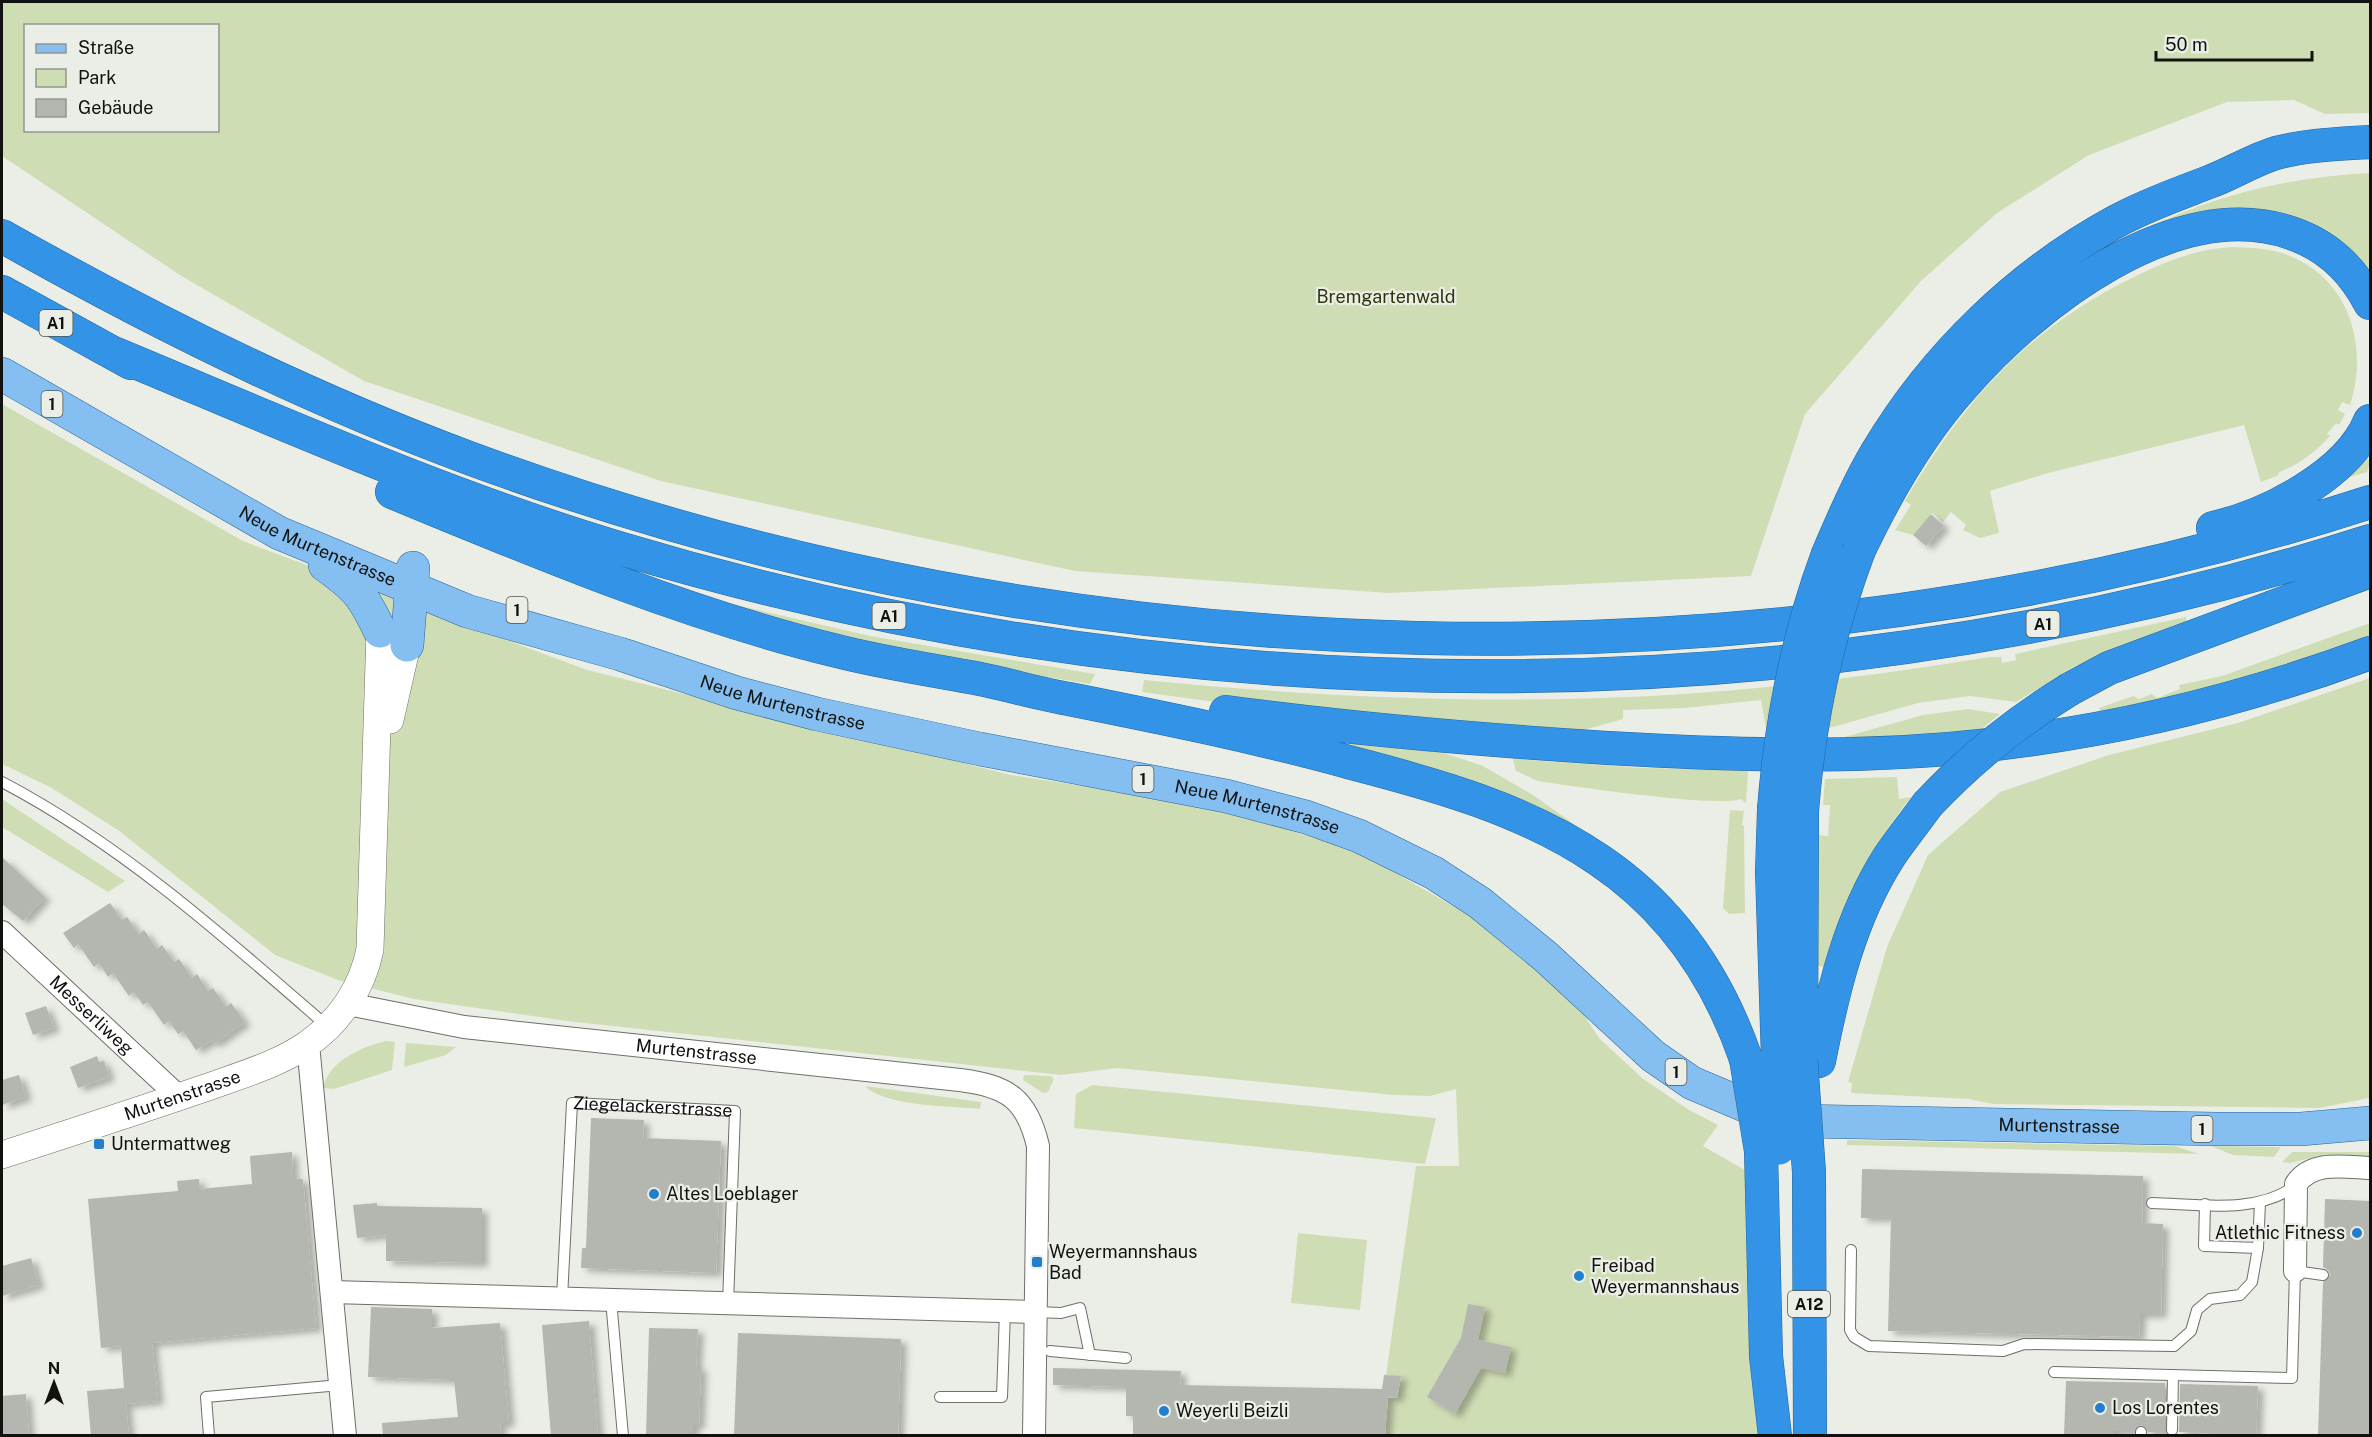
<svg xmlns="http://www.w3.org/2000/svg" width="2372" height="1437" font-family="'Public Sans',sans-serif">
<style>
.green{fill:#cfddb5;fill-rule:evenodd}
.building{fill:#b4b7af;filter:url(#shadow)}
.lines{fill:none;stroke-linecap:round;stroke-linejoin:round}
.service-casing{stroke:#6d7069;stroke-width:12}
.minor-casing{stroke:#6d7069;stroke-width:24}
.tertiary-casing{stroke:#6d7069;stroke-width:28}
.primary-casing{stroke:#27669b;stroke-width:34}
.motorway-casing{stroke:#27669b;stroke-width:34}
.service{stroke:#fff;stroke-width:10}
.minor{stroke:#fff;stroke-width:22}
.tertiary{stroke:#fff;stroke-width:27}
.primary{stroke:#85bef0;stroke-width:33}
.motorway{stroke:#3393e6;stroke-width:33}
.motorway-bridge-casing{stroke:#27669b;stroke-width:34;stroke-linecap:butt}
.motorway-bridge{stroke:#3393e6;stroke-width:33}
.poi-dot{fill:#237ecb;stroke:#ebeee6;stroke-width:2}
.labels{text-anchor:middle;stroke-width:4.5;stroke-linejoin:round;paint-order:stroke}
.shield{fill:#ebeee6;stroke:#525450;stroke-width:1.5}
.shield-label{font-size:16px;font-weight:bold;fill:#11120f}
.park-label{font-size:18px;fill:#2b370b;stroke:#ebeee6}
.street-label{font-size:18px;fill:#11120f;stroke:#ebeee6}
.poi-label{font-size:18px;fill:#11120f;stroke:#ebeee6;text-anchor:start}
</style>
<defs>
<filter id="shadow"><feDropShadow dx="6" dy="4" stdDeviation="3" flood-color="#0004"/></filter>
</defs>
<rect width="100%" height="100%" fill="#ebeee6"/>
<path class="green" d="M2,2H2370V113L2325,114L2294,100L2227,102L2089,155L1997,213L1921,281L1805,414L1751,576L1389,593L1075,571L661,481L364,381L183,277L2,156ZM26,26H218V130H26Z
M2370,173V283L2328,240L2119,242C2198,200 2281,177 2370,173Z
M2231,247C2251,248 2271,248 2290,256C2350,280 2369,348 2350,405L2342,402L2338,410L2345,414L2339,425L2336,423L2327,434L2330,436C2315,453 2299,464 2278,473L2279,475L2261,482L2244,425L2048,473L1990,491L1999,533L1980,538L1963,530L1966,525L1951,512L1943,522L1932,513L1913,535L1895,530L1911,505L1905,501C1963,402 2029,327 2136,276C2166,261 2197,249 2231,247Z
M2,404L243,541L587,670L1011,775L1201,804L1357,851L1493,929L1573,998L1599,1038L1642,1078L1689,1110L1718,1125L1703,1146L1757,1177L1761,1435H1385L1388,1398H1397L1401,1377L1386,1375L1416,1166H1459L1456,1089L1430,1096L1394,1095L1117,1068L1061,1075L567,1021L414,999L338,980L275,955L118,830L50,787L2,764Z
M2366,457L2370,462L2367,472L2333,482Z
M741,606L870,636L1095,674L1090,684L936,659L739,611Z
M2186,617V622L2073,667L2016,702L1970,696L1918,703L1769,745L1761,700L1685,708L1623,710V719L1559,737L1273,710L1142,692L1144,680C1296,695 1448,703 1602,698C1732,694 1861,678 1990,657H2001L2002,663L2016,660L2015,654Z
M2370,623V637L2326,655L2285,664L2279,672L2101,714L2099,708L2133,696L2139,699L2152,694L2157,698L2180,689L2179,685L2222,676Z
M2370,678V1098L2319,1108L1993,1104L1969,1099L1851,1093L1852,1083L1848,1082L1887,947L1928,855L2000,792L2109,755L2238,723Z
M1968,709L2000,714L1969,739L1830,741L1923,715Z
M1312,738L1398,747L1400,751L1402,748L1438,751L1483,766L1533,795L1612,851L1669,904Z
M1513,759L1643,768L1748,770L1746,803L1741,799C1719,808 1570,786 1538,781L1516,771Z
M1897,777L1899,799L1911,797C1871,847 1841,905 1824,967L1818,966V835L1828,836L1830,805H1823L1825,779Z
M2,799L125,881L108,892L2,827Z
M1730,810L1744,811L1742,825L1744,826L1745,913L1729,914L1723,908Z
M386,1041L395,1042L392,1070L334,1089L323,1088C329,1061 361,1047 386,1041Z
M406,1043L456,1047L446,1055L404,1067Z
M1024,1075L1051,1076L1054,1079L1048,1092L1043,1093L1023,1080Z
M1092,1085L1436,1118L1425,1164L1074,1128L1076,1094Z
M865,1086L981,1102L980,1109C951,1106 886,1107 865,1086Z
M1847,1140L2175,1146L2199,1154L1847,1145Z
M2211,1146L2281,1147L2274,1157L2233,1155Z
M2292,1152H2370V1158L2318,1156L2290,1163L2282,1162Z
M1298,1233L1367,1240L1360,1310L1291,1303Z"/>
<path class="building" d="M1931,514L1944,526L1926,546L1913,535Z
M2,857L45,897L23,921L2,904Z
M110,903L122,920L127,917L139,934L144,930L157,949L162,945L174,962L179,959L192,978L197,974L208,991L213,988L226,1007L231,1003L245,1022L214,1044L212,1040L196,1050L183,1031L178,1034L169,1021L164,1025L148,1002L143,1005L134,992L129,996L113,973L108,977L99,963L94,967L78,944L74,948L63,933Z
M46,1006L54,1028L33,1035L25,1013Z
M97,1056L99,1062L104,1061L109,1077L78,1088L70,1067Z
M19,1075L26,1097L2,1105V1080Z
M591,1118L644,1120L643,1138L721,1141L716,1273L581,1268L582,1248H586Z
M292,1152L293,1178L303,1179L316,1328L152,1343L158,1401L126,1404L129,1436H91L87,1391L124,1388L121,1346L101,1348L88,1199L178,1191L177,1181L199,1179L200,1189L252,1184L250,1156Z
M1862,1169L2143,1176L2142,1223L2163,1224L2161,1314H2140L2139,1337L1888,1331L1891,1218H1861Z
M2325,1199L2370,1201V1436H2318L2323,1282L2330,1275L2328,1270L2323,1267Z
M377,1203V1206L482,1208V1263L386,1261V1235L357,1238L353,1205Z
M31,1258L39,1285L2,1296V1266Z
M1468,1304L1485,1307L1478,1340L1511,1347L1505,1373L1481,1368L1455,1414L1427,1397L1461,1338Z
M371,1307L432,1309V1328L500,1323L509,1423H500L501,1436H383L382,1423L458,1417L454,1380L368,1377Z
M589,1321L598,1436H551L542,1325Z
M649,1328L698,1329L696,1367H701L699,1425H693V1436H646Z
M738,1333L901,1339L898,1436H734Z
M1053,1368L1181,1371L1180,1385L1382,1389L1384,1375L1401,1376L1397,1398L1388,1397L1385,1436H1133V1416H1126V1387L1053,1385Z
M2066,1381L2165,1383V1432H2148L2145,1426L2140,1425L2134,1431H2114V1436H2064Z
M2180,1384L2258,1386L2256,1436L2179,1432Z
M26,1394L29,1436H2V1396Z"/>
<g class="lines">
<defs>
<g id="service">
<path d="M2,782C122,845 225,937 327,1026"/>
<path d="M2152,1203C2197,1204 2258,1215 2296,1185"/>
<path d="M2205,1204L2204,1246L2258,1248"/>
<path d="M1851,1250L1850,1330L1854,1337L1869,1346L2003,1351L2024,1344L2174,1346L2191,1331L2197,1310L2210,1299L2240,1295L2252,1282L2258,1248L2260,1202"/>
<path id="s1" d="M562,1298L572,1103L735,1111L728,1304"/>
<path d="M611,1300L623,1436"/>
<path d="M1036,1312L1061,1313L1080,1308L1090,1355"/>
<path d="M1050,1351L1126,1358"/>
<path d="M2054,1372L2292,1378L2295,1271L2323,1275"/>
<path d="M940,1397H1002L1005,1311"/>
<path d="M2172,1430L2173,1375"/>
<path d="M209,1436L206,1397L340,1385"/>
<path d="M2141,1436V1432"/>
</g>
<g id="minor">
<path id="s2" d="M2,932L179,1097"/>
<path id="s3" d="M348,1004L464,1027L960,1080C1008,1086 1027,1099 1038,1146L1034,1436"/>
<path d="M308,1044L345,1436"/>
<path d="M2295,1271L2296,1184C2312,1160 2345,1167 2370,1168"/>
<path d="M332,1292L1036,1312"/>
</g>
<g id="tertiary">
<path d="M390,720L407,645"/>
<path id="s4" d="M2,1155C70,1133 138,1111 205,1088C238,1076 277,1065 306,1045C339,1023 363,987 370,949L380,631"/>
</g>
<g id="primary">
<path id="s5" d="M2,374L279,533L467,611L620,654L737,693L817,714L980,749L1226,796L1306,817L1359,836L1434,873L1480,903L1546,957L1653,1056L1692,1083L1749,1107L1799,1121L2217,1129H2301L2370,1123"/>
<path d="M325,565C357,588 363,595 380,631"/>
<path d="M407,645L413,568"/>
</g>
<path id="motorway" d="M2,236C152,321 307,398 469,458C1071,681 1759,700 2370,502
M2,292L131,363
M111,352C280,422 447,497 622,549C1190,719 1805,721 2370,541
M392,492C537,552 685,614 837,651C884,663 932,670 980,679C1010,685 1039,694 1069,699C1164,718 1258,737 1352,763C1437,785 1526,810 1599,860C1672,909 1718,978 1746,1059
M2213,528C2267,516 2348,475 2370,421
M1859,550C1887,491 1919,435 1963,386C2035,303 2176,193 2291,233C2327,245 2353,270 2370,303
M1828,554C1843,519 1858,484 1877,452C1934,356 2019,274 2117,221C2146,205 2178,194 2209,182C2231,174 2253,160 2276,153C2306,145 2340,144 2370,142
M2070,689L2109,668L2370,571
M1226,712C1353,729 1480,740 1608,748C1747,756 1889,760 2027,740C2145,724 2259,694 2370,653
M1774,809L1772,872L1778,1060
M1801,1060L1802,811
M1819,1061C1833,990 1850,918 1889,857C1901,839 1915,822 1927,805
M1809,1172L1810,1436"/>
</defs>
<use href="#service" class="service-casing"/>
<use href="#minor" class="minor-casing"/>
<use href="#tertiary" class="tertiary-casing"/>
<use href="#primary" class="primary-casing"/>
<use href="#motorway" class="motorway-casing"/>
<use href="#service" class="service"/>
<use href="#minor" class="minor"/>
<use href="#tertiary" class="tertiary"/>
<use href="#primary" class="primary"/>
<use href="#motorway" class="motorway"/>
<defs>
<path id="motorway-bridge" d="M1927,805C1970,759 2016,722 2070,689
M1774,809C1781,721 1797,637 1828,554
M1802,811C1809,720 1827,635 1859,550
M1746,1059L1761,1151L1766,1356L1775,1436
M1778,1060L1779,1148
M1801,1060L1809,1172"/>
</defs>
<use href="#motorway-bridge" class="motorway-bridge-casing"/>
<use href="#motorway-bridge" class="motorway-bridge"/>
</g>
<g class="poi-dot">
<rect x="93" y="1138" width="12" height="12" rx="3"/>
<circle cx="654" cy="1194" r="6"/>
<circle cx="2357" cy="1233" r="6"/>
<rect x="1031" y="1256" width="12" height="12" rx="3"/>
<circle cx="1579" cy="1276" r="6"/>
<circle cx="2100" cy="1408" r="6"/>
<circle cx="1164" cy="1411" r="6"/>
</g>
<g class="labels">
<g class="shield">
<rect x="39.5" y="310" width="33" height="26" rx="4.5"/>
<rect x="41.5" y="391" width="21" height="26" rx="4.5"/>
<rect x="506.5" y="597" width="21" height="26" rx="4.5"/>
<rect x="872.5" y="603" width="33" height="26" rx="4.5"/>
<rect x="2026.5" y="611" width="33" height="26" rx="4.5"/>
<rect x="1132.5" y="766" width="21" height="26" rx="4.5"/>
<rect x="1665.5" y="1059" width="21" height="26" rx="4.5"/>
<rect x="2191.5" y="1116" width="21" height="26" rx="4.5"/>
<rect x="1788" y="1291" width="42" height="26" rx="4.5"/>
</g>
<g class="shield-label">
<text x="56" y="329">A1</text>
<text x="52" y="410">1</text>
<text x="517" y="616">1</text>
<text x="889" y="622">A1</text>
<text x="2043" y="630">A1</text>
<text x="1143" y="785">1</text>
<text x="1676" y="1078">1</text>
<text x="2202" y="1135">1</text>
<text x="1809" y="1310">A12</text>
</g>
<g class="park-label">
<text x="1386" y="303">Bremgartenwald</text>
</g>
<g class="street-label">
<text dy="6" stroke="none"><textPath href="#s5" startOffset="360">Neue Murtenstrasse</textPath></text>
<text dy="6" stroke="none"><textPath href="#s5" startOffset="852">Neue Murtenstrasse</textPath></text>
<text dy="6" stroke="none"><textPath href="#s5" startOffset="1338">Neue Murtenstrasse</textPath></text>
<text dy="6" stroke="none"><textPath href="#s2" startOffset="122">Messerliweg</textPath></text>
<text dy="6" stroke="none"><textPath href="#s3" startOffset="352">Murtenstrasse</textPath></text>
<text dy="6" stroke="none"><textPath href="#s4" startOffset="190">Murtenstrasse</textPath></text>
<text dy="6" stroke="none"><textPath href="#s1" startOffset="276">Ziegelackerstrasse</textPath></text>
<text dy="6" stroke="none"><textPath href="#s5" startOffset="2235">Murtenstrasse</textPath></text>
</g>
<g class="poi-label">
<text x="111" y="1150">Untermattweg</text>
<text x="666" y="1200">Altes Loeblager</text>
<text x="2345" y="1239" text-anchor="end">Atlethic Fitness</text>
<text x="1049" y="1258">Weyermannshaus<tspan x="1049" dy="21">Bad</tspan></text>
<text x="1591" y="1272">Freibad<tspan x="1591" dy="21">Weyermannshaus</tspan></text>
<text x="2112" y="1414">Los Lorentes</text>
<text x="1176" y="1417">Weyerli Beizli</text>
</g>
</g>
<rect width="2372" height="1437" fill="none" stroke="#11120f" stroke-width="6"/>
<rect x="24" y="24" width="195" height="108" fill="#ebeee6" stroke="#949690" stroke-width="1.5"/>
<rect x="36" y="44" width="30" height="9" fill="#85bef0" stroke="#949690" stroke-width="1.5"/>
<text x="78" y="54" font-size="18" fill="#11120f">Straße</text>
<rect x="36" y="69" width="30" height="18" fill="#cfddb5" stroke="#949690" stroke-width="1.5"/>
<text x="78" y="84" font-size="18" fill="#11120f">Park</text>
<rect x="36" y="99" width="30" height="18" fill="#b4b7af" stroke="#949690" stroke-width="1.5"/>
<text x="78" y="114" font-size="18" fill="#11120f">Gebäude</text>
<g transform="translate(54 1383)" stroke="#ebeee6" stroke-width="4.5" paint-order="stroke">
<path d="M0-4.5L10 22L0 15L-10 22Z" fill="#11120f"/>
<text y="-9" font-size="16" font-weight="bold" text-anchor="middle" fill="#11120f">N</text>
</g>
<path d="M2156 51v9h156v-9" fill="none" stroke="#11120f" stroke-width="3"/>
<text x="2165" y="51" font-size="18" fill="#11120f" stroke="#ebeee6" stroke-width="4.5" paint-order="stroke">50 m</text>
</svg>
